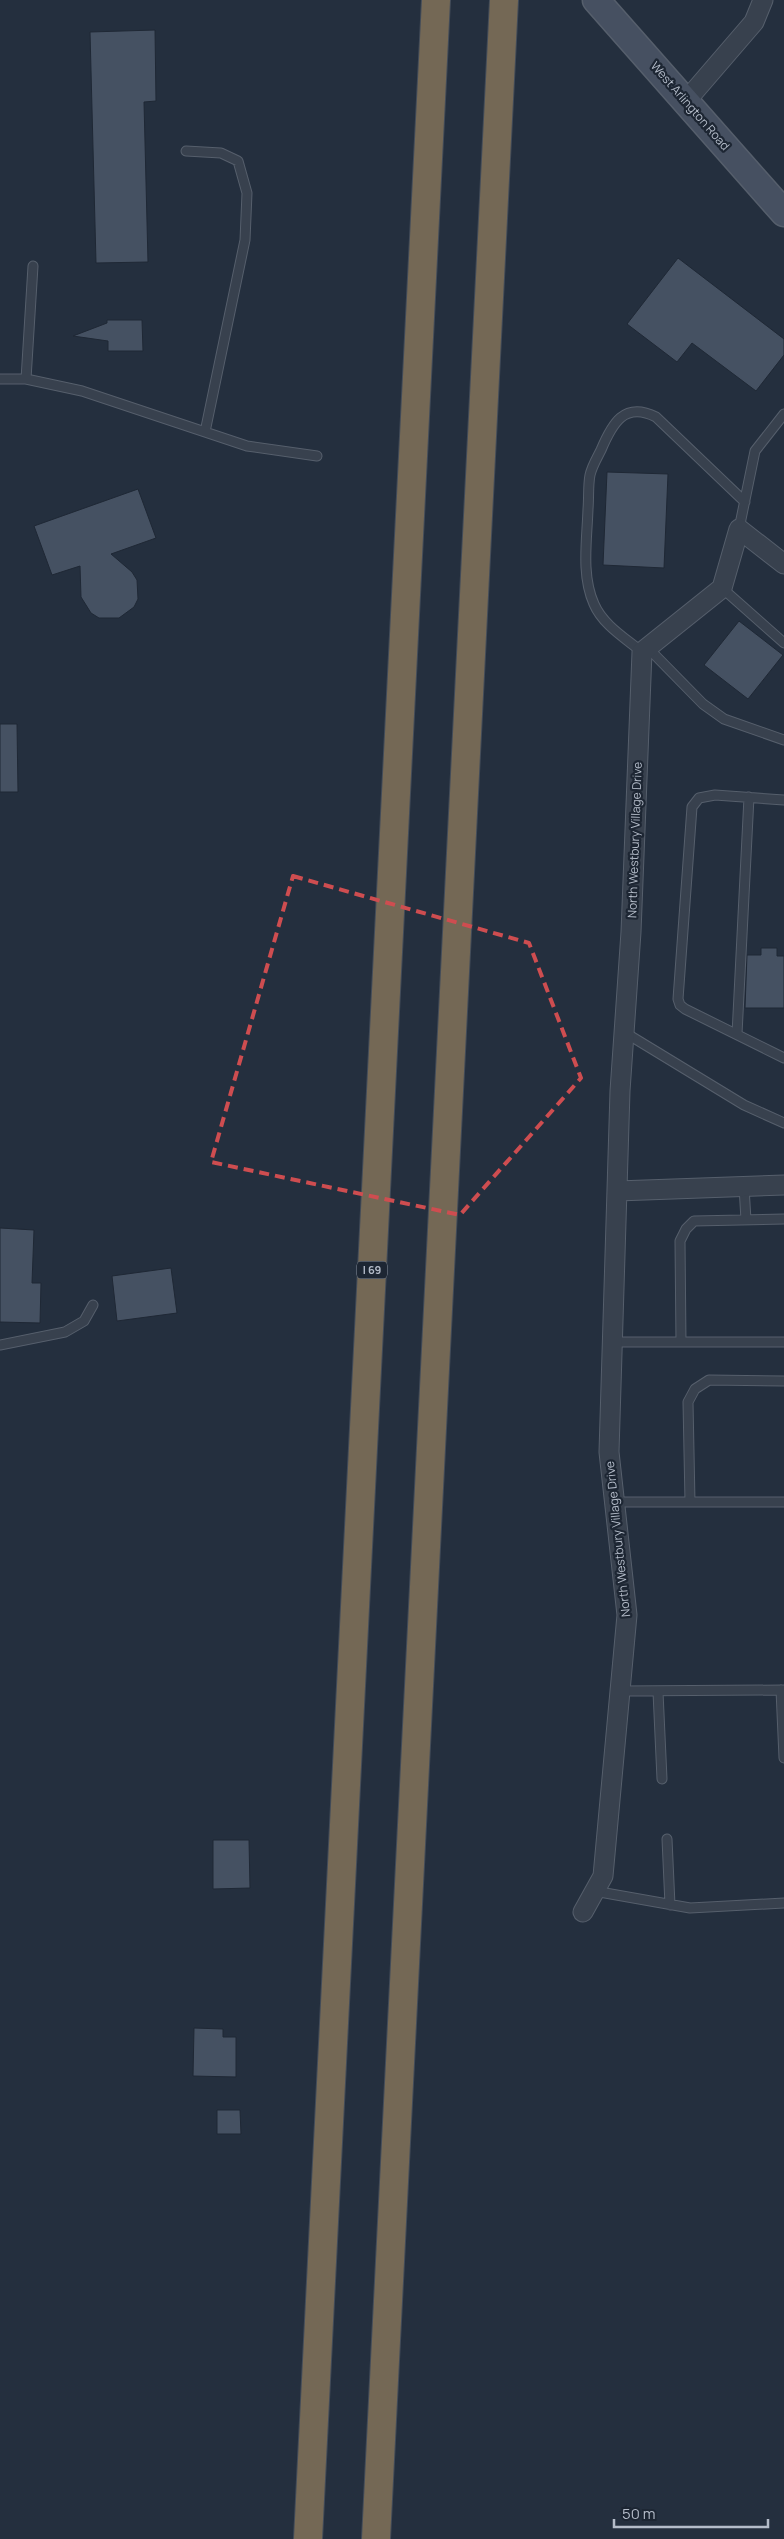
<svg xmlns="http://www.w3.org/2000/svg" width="784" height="2539" font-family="Manrope,sans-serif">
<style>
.building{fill:#455162;stroke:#1f2835}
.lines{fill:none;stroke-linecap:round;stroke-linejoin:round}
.lane-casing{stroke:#565f6c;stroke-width:11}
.street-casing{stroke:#565f6c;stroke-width:21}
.secondary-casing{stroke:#565f6c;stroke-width:29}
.highway-casing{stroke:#434c59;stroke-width:30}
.lane{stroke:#38414e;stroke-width:9}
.street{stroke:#38414e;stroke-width:19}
.secondary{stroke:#465061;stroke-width:26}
.highway{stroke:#746855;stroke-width:28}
.marked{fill:none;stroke:#ce4d50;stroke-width:4;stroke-dasharray:10 6;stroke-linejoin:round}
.labels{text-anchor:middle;stroke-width:4.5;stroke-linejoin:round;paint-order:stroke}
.shield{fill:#1d2633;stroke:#878f9c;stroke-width:1}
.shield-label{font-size:11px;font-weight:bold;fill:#b4bcc9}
.street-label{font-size:12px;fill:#b4bcc9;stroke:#1d2633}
</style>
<rect width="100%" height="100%" fill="#242f3e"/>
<path class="building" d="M155,30L156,101L144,102L148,262L96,263L90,32Z
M678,258L784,339V355L756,391L692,343L677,362L627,324Z
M107,320H142L143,351H108V341L73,336L107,323Z
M607,472L668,474L664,568L603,565Z
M138,489L156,538L111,554L132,572L137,580L138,599L134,607L119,618H99L91,613L81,597L80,566L52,575L34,526Z
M739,621L783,655L748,699L704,665Z
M0,724H17L18,792H0Z
M761,948H777V956H784V1008H745L747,955H761Z
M0,1228L34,1230L32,1283H41L40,1323L0,1322Z
M171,1268L177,1313L117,1321L112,1276Z
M213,1840H249L250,1888L213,1889Z
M194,2028L223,2029V2037H236V2077L193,2076Z
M217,2110H240L241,2134H217Z"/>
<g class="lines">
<defs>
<path id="lane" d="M0,379H26L33,266
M26,379L82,391L205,432L245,240L247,193L238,161L221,153L186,151
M205,432L247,446L317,456
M739,529L755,451L784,414
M722,588L784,643
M648,648L703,704L724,719L784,740
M642,652C625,638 603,625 594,604C581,575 587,540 588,509C589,498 588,485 590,475C592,466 597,458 601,450C612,424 624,401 656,417L745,502
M784,800L715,795L699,798L692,807L678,999L680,1005L685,1009L784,1058
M624,1032L744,1105L784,1123
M737,1034L749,797
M744,1187L746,1220
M612,1342H784
M681,1342L680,1241L686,1229L694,1221L784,1219
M0,1345L65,1332L84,1321L93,1305
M615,1502H784
M690,1502L688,1402L695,1389L709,1380L784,1381
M781,1690L784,1758
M620,1691L784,1690
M658,1692L662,1779
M667,1839L670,1905
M594,1891L690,1908L784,1903"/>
<path id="street" d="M686,101L754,22L763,0
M617,1191L784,1185
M583,1912L603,1876L627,1615L609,1452L620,1091L631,932L642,652L722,588L739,529L784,564"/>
<path id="secondary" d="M596,0L784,213"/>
<path id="highway" d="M308,2539L436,0
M376,2539L504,0"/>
</defs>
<use href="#lane" class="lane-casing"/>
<use href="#street" class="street-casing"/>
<use href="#secondary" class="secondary-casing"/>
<use href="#highway" class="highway-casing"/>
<use href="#lane" class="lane"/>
<use href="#street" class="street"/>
<use href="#secondary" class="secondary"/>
<use href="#highway" class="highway"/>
</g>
<path class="marked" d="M293,876L529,943L581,1078L460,1215L211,1162Z"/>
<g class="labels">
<rect class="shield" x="357" y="1261.5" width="30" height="17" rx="4"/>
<g class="shield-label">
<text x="372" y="1274">I 69</text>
</g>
<g class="street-label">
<text transform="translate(690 106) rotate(49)" y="4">West Arlington Road</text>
<text transform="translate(635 840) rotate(-88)" y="4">North Westbury Village Drive</text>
<text transform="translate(618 1539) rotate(-96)" y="4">North Westbury Village Drive</text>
</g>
</g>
<path d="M614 2519v8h154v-8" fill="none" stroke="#b4bcc9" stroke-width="2.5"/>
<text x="622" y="2519" font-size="15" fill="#b4bcc9" stroke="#1d2633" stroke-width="4" paint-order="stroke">50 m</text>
</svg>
